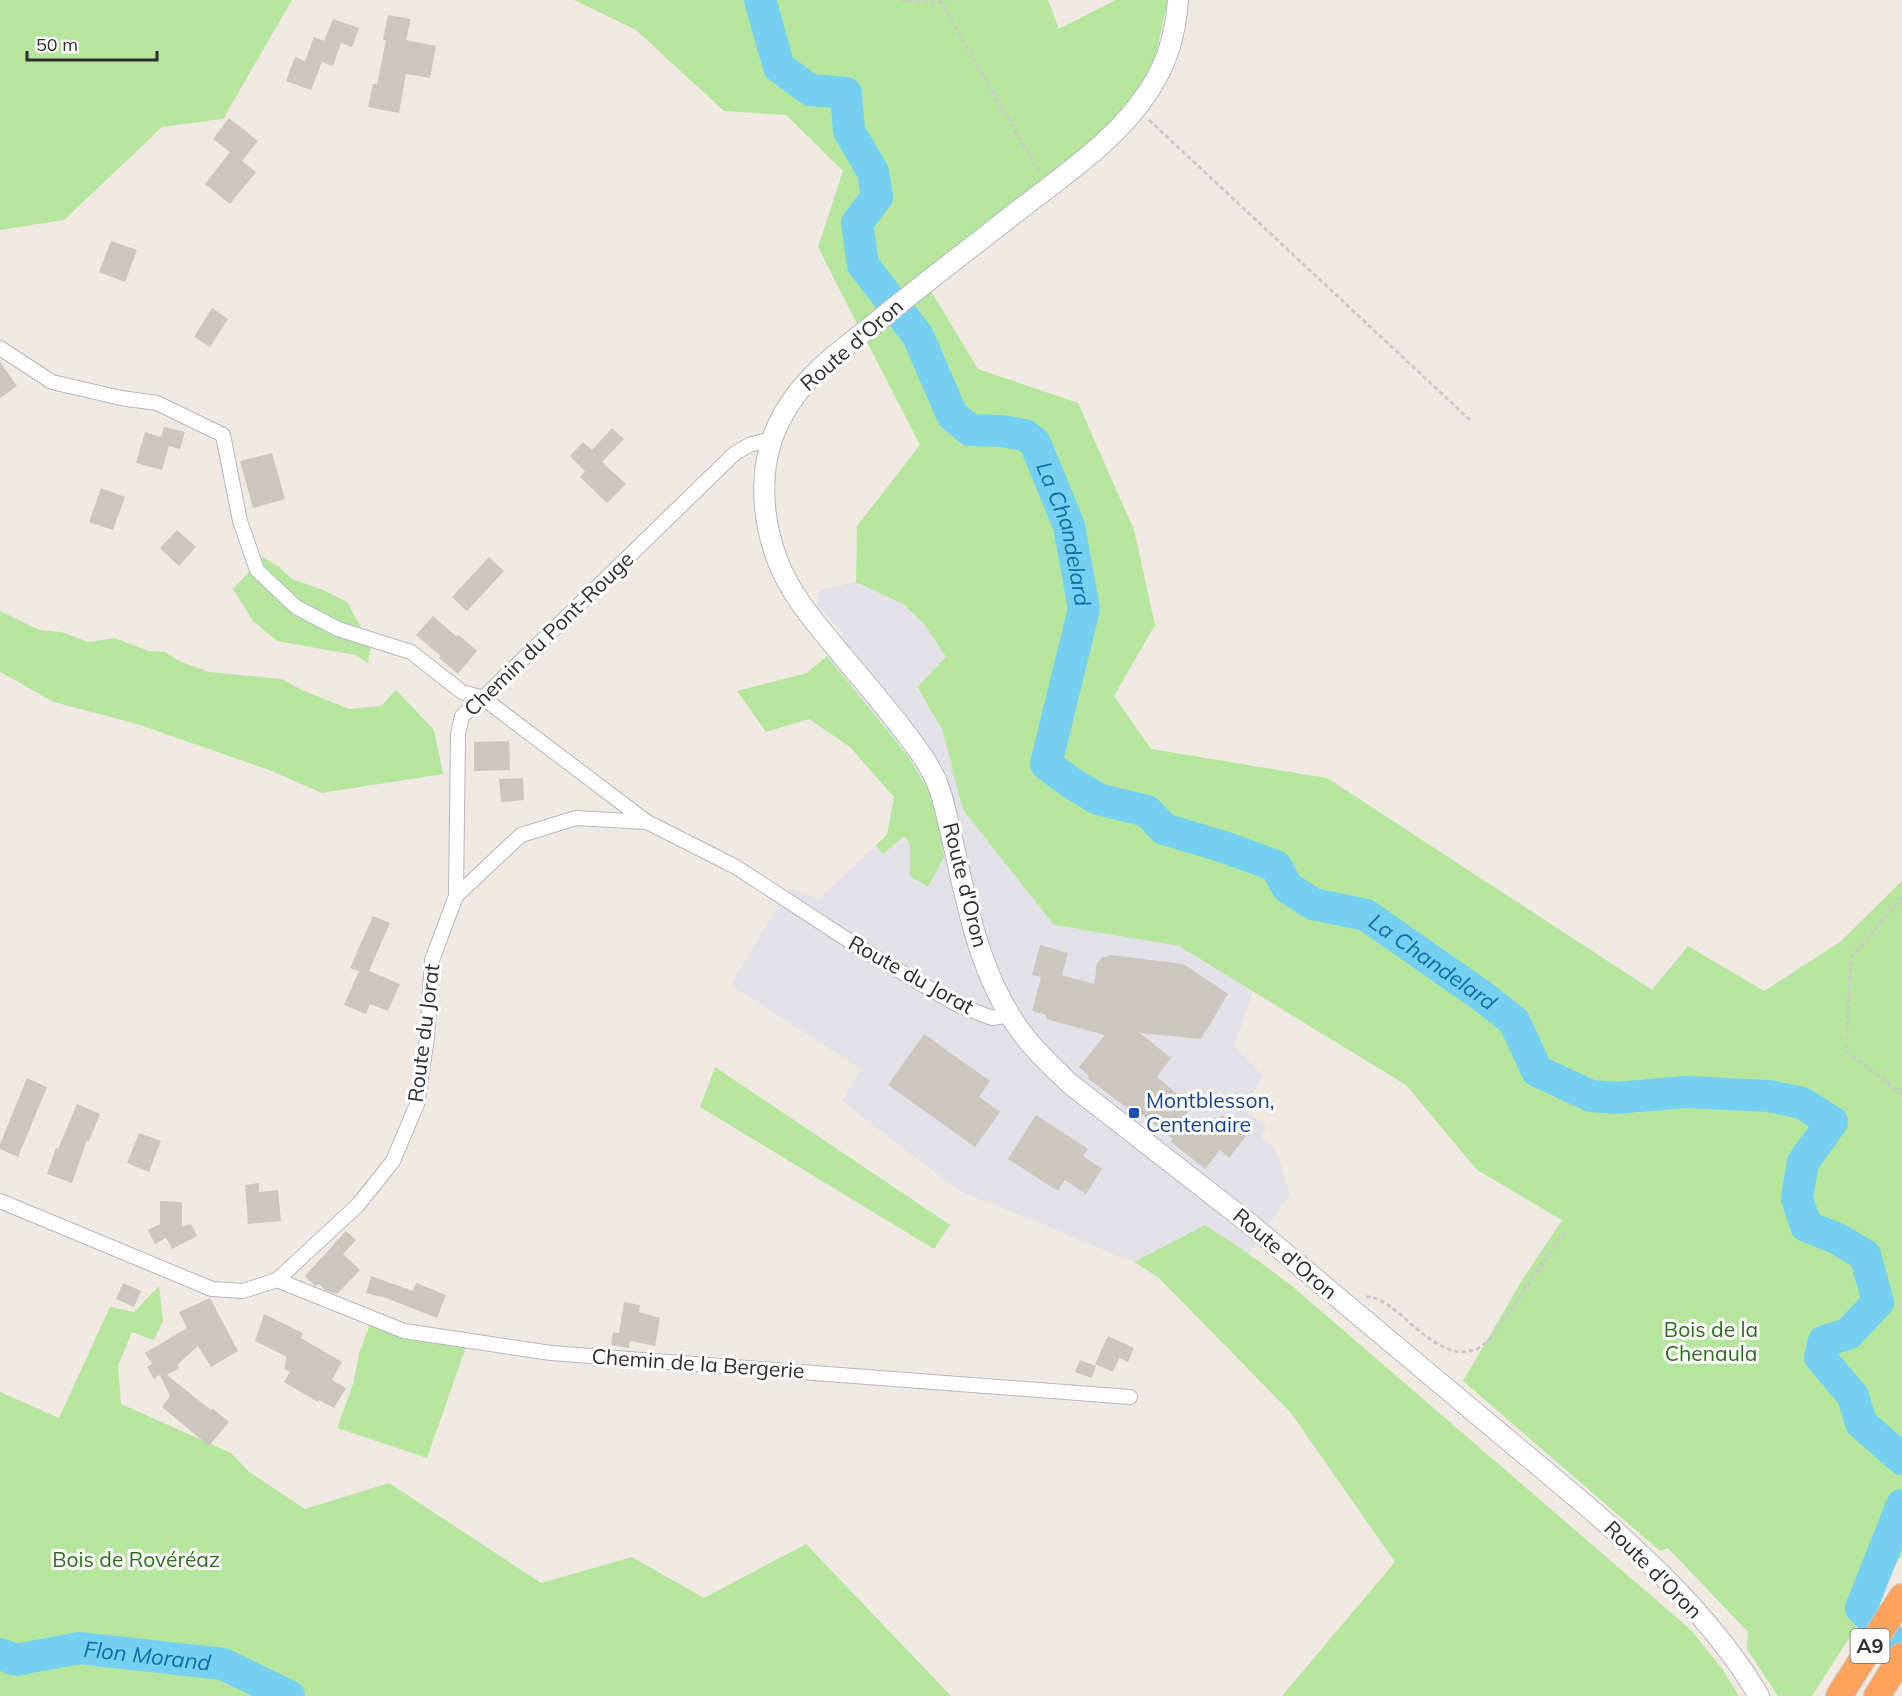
<svg xmlns="http://www.w3.org/2000/svg" width="1902" height="1696" font-family="Mulish,sans-serif">
<style>
.industrial{fill:#e3e1e8}
.green{fill:#b6e59e}
.lines{fill:none;stroke-linecap:round;stroke-linejoin:round}
.river{stroke:#75cff0;stroke-width:32}
.building{fill:#cbc7bf}
.minor-casing{stroke:#b4b7c1;stroke-width:16}
.secondary-casing{stroke:#b4b7c1;stroke-width:22}
.motorway-casing{stroke:#c9c9c9;stroke-width:28}
.path{stroke:#c9c9c9;stroke-width:3;stroke-dasharray:4.5 3;stroke-linecap:butt}
.minor{stroke:#fff;stroke-width:14}
.secondary{stroke:#fff;stroke-width:20}
.motorway{stroke:#ffa35c;stroke-width:26}
.transit-dot{fill:#1a4fb4;stroke:#fff;stroke-width:2}
.labels{text-anchor:middle;stroke-width:6;stroke-linejoin:round;paint-order:stroke}
.shield{fill:#fff;stroke:#6d6d6d;stroke-width:1.5}
.shield-label{font-size:20px;font-weight:bold;fill:#2e2e2e}
.street-label{font-size:21px;fill:#2e2e2e;stroke:#fff}
.transit-label{font-size:21px;fill:#164399;stroke:#fff;text-anchor:start}
.park-label{font-size:21px;fill:#2c6e1b;stroke:#fff}
.water-label{font-size:22px;font-style:italic;fill:#0d6fa3;stroke:#fff}
</style>
<rect width="100%" height="100%" fill="#efe9e1"/>
<path class="industrial" d="M856,582L903,604L925,625L946,657L917,688L942,729L963,810L1054,925L1179,946L1253,991L1234,1046L1262,1075L1245,1110L1267,1127L1261,1137L1275,1148L1290,1194L1249,1254L1205,1225L1134,1262L958,1190L842,1101L861,1069L731,985L789,888L818,900L876,845L884,854L903,836L910,844V876L939,825L928,789L908,756L827,656L843,633L817,605L821,590Z"/>
<path class="green" d="M0,0H292L223,119L162,127L64,220L0,230Z
M574,0H1048L1059,29L1116,0H1168L1154,63L1133,99L1104,131L950,251L858,326L818,247L843,171L786,115L724,111L636,30Z
M931,291L978,369L1078,403L1134,530L1155,625L1114,696L1151,749L1327,778L1652,990L1688,946L1764,991L1840,942L1902,881V1555L1812,1696H1778L1747,1649L1748,1632L1668,1548L1660,1551L1463,1381L1524,1277L1562,1220L1477,1170L1406,1085L1179,946L1054,925L963,810L942,729L917,687L946,657L925,625L903,604L856,582L857,526L920,445L867,342Z
M263,557L279,567L292,579L323,590L347,602L371,646L368,663L355,655L277,641L253,621L233,589Z
M0,611L39,630L61,632L89,642L115,638L148,651L165,652L179,661L209,672L281,679L302,690L349,709L381,706L396,690L434,730L443,774L322,793L272,771L137,724L54,702L0,672Z
M827,656L908,756L928,790L939,825L944,857L928,887L910,876V844L904,836L883,854L876,845L887,835L894,797L850,747L809,719L766,732L737,691L807,673Z
M715,1067L950,1225L934,1249L700,1107Z
M1205,1225L1249,1254L1292,1286L1691,1630L1723,1670L1739,1696H1282L1395,1562L1291,1413L1158,1277L1134,1262Z
M159,1286L163,1321L154,1340L132,1332L118,1365L121,1404L231,1453L249,1472L305,1509L389,1483L541,1583L632,1557L704,1598L806,1544L951,1696H0V1392L59,1418L110,1307L134,1312Z
M370,1324L466,1347L427,1458L337,1428L353,1384L359,1354Z"/>
<g class="lines">
<g class="river">
<path id="s1" d="M760,0L779,67L810,90L846,93L849,131L873,172L877,197L857,223L863,265L918,336L952,415L970,430L1002,431L1025,435L1035,443L1069,526L1084,609L1046,764L1070,782L1098,799L1147,811L1164,829L1224,847L1276,866L1287,887L1313,904L1366,915L1482,996L1514,1021L1537,1071L1591,1096L1617,1098L1685,1092L1769,1096L1802,1103L1832,1122L1803,1162L1797,1198L1806,1226L1836,1238L1865,1255L1878,1302L1848,1334L1824,1341L1820,1357L1853,1396L1861,1423L1902,1459"/>
<path d="M1902,1505L1861,1608L1902,1651"/>
<path id="s2" d="M0,1654L16,1660L79,1648L223,1664L289,1696"/>
</g>
</g>
<path class="building" d="M388,15L411,19L406,40L436,46L430,78L406,74L399,113L368,107L373,84H377L386,40H383Z
M333,19L359,28L352,47L341,43L333,66L322,62L311,90L286,81L295,57L305,61L314,37L324,41Z
M229,118L258,141L242,161L256,172L230,204L205,184L230,152L213,139Z
M111,241L137,250L125,282L99,272Z
M212,308L228,319L210,347L194,337Z
M0,362L17,386L0,398Z
M164,427L185,432L180,449L169,446L162,470L136,463L145,432L161,437Z
M612,428L624,439L602,462L626,484L607,503L580,477L585,471L570,456L583,442L592,450Z
M272,453L285,499L253,508L240,461Z
M101,488L125,497L113,530L89,522Z
M177,530L196,547L179,566L160,548Z
M489,557L504,571L467,611L452,597Z
M433,616L457,637L459,635L477,651L458,674L439,658L441,656L416,635Z
M509,741L510,770L474,771V742Z
M523,778L524,800L501,802L499,779Z
M373,916L390,923L369,971L400,984L388,1011L370,1004L366,1014L344,1005L359,971L350,968Z
M1040,945L1068,953L1062,975L1094,984L1097,963L1103,957L1111,955L1183,964L1228,994L1201,1039L1140,1033L1171,1058L1157,1077L1192,1106L1185,1116L1206,1134L1222,1115L1247,1135L1229,1158L1220,1150L1205,1169L1171,1142L1173,1139L1134,1108L1131,1111L1087,1078L1089,1076L1079,1067L1105,1035L1046,1019V1015L1032,1011L1041,977L1032,975Z
M924,1034L990,1081L979,1097L1000,1112L975,1147L888,1085Z
M27,1078L47,1087L18,1157L0,1149V1144Z
M77,1104L100,1114L89,1141L87,1140L72,1183L47,1174L56,1148L58,1149Z
M1036,1115L1088,1149L1083,1156L1102,1169L1086,1194L1065,1180L1058,1191L1008,1159Z
M139,1133L161,1141L149,1172L127,1163Z
M259,1183V1192L278,1190L281,1221L248,1224L245,1185Z
M160,1201L182,1202V1227L191,1224L197,1236L172,1249L166,1238L155,1244L148,1230L160,1224Z
M346,1231L356,1240L343,1254L360,1270L337,1294L325,1290L319,1284L315,1286L305,1276Z
M371,1276L413,1291L416,1283L446,1295L437,1318L381,1296V1297L366,1293Z
M123,1283L141,1291L134,1307L116,1299Z
M210,1298L238,1351L211,1367L198,1346L177,1365L179,1368L167,1375L211,1410L212,1408L229,1422L209,1446L162,1407L170,1396L160,1375L154,1379L147,1367L152,1364L145,1353L187,1328L179,1312Z
M624,1302L640,1305L639,1312L660,1318L655,1346L630,1341L629,1348L611,1345L613,1332L619,1333Z
M264,1314L303,1333L301,1338L342,1362L332,1380L346,1388L334,1408L319,1400L318,1402L284,1382L290,1372L284,1369L287,1357L255,1341Z
M1108,1336L1134,1348L1128,1362L1119,1358L1113,1372L1095,1364Z
M1080,1360L1096,1366L1092,1378L1075,1372Z"/>
<g class="lines">
<defs>
<path id="minor" d="M0,348L52,382L121,398L157,403L223,435L240,521L257,570L296,607L338,629L411,652L462,692L483,698L647,822
M456,896L458,734L462,716L483,698L734,454L749,445L772,439
M0,1201L212,1289L243,1291L277,1280L358,1205L393,1161L417,1104L427,1038L432,960L456,896L521,835L576,818L647,822L736,867L857,946L956,1004L992,1018L1010,1015
M277,1280L404,1331L551,1353L1130,1397"/>
<path id="secondary" d="M1178,0C1176,31 1167,63 1150,89C1119,138 1068,172 1023,207C973,246 923,284 874,324C841,350 803,377 783,415C758,459 760,513 777,559C790,595 817,625 841,654C870,689 902,725 927,763L936,780L942,797C964,878 971,968 1025,1037C1038,1054 1054,1068 1069,1083L1250,1224L1588,1507C1652,1563 1716,1623 1759,1696"/>
<path id="motorway" d="M1839,1696L1902,1597
M1877,1696L1902,1656"/>
</defs>
<use href="#minor" class="minor-casing"/>
<use href="#secondary" class="secondary-casing"/>
<use href="#motorway" class="motorway-casing"/>
<path class="path" d="M901,0L941,2L1039,172
M1149,120L1470,420
M1902,897L1851,958L1846,1051L1902,1094
M1366,1297C1396,1294 1434,1367 1477,1349C1482,1346 1487,1341 1492,1337L1565,1231"/>
<use href="#minor" class="minor"/>
<use href="#secondary" class="secondary"/>
<use href="#motorway" class="motorway"/>
</g>
<rect class="transit-dot" x="1128" y="1107" width="12" height="12" rx="3"/>
<g class="labels">
<rect class="shield" x="1850.5" y="1629" width="39" height="34" rx="4.5"/>
<g class="shield-label">
<text x="1870" y="1653">A9</text>
</g>
<g class="street-label">
<text transform="translate(852 345) rotate(-41)" y="7">Route d'Oron</text>
<text transform="translate(549 634) rotate(-44)" y="7">Chemin du Pont-Rouge</text>
<text transform="translate(965 885) rotate(76)" y="7">Route d'Oron</text>
<text transform="translate(911 975) rotate(29)" y="7">Route du Jorat</text>
<text transform="translate(424 1033) rotate(-83)" y="7">Route du Jorat</text>
<text transform="translate(1285 1254) rotate(40)" y="7">Route d'Oron</text>
<text transform="translate(698 1364) rotate(4)" y="7">Chemin de la Bergerie</text>
<text transform="translate(1653 1570) rotate(45)" y="7">Route d'Oron</text>
</g>
<g class="transit-label">
<text x="1146" y="1108">Montblesson,<tspan x="1146" dy="24">Centenaire</tspan></text>
</g>
<g class="park-label">
<text x="1711" y="1337">Bois de la<tspan x="1711" dy="24">Chenaula</tspan></text>
<text x="136" y="1567">Bois de Rovéréaz</text>
</g>
<g class="water-label">
<text dy="8" stroke="none"><textPath href="#s1" startOffset="694">La Chandelard</textPath></text>
<text dy="8" stroke="none"><textPath href="#s1" startOffset="1378">La Chandelard</textPath></text>
<text dy="8" stroke="none"><textPath href="#s2" startOffset="150">Flon Morand</textPath></text>
</g>
</g>
<path d="M27 51v9h130v-9" fill="none" stroke="#2e2e2e" stroke-width="3"/>
<text x="36" y="51" font-size="18" fill="#2e2e2e" stroke="#ffffff" stroke-width="4.5" paint-order="stroke">50 m</text>
</svg>
